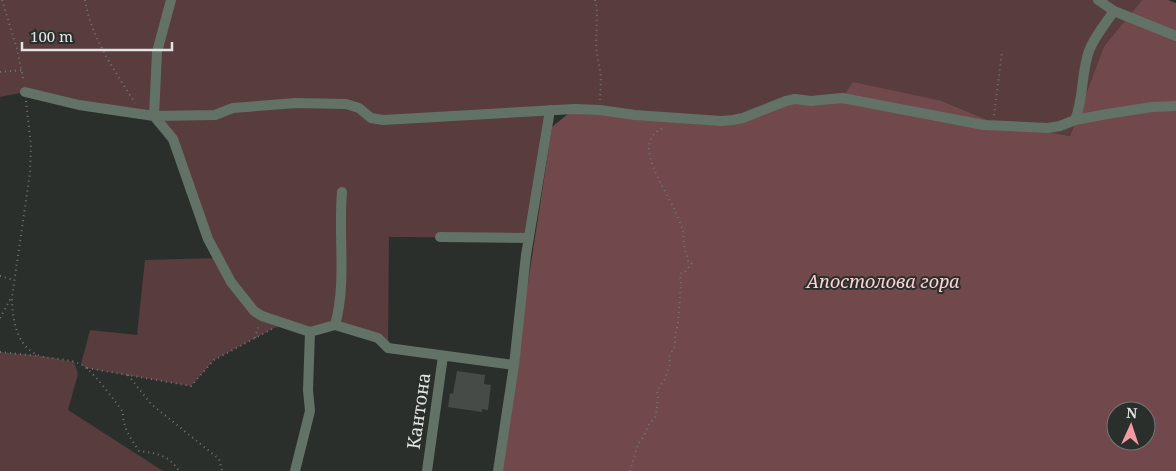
<svg xmlns="http://www.w3.org/2000/svg" width="1176" height="471" font-family="'Noto Serif',serif">
<style>
.green{fill:#593c3e}
.forest{fill:#71484c;fill-rule:evenodd}
.building{fill:#464b47}
.lines{fill:none;stroke-linecap:round;stroke-linejoin:round}
.path{stroke:#737774;stroke-width:2;stroke-dasharray:1 4;stroke-linecap:butt}
.minor{stroke:#637266;stroke-width:10}
.labels{text-anchor:middle;stroke-width:4;stroke-linejoin:round;paint-order:stroke}
.park-label{font-size:18px;font-style:italic;fill:#ffd1d4;stroke:#2a2f2b}
.street-label{font-size:18px;fill:#e1e4e2;stroke:#2a2f2b}
</style>
<rect width="100%" height="100%" fill="#2a2f2b"/>
<path class="green" d="M0,0H1142L1104,46L1070,136L990,121L942,101L842,98L743,118L551,110L529,238L389,237L388,348L335,325L310,332L291,324L274,328L214,360L191,386L86,368L81,364L90,330L137,335L145,260L217,258L173,139L153,116L25,92L0,97Z
M0,352L41,356L74,362L78,374L68,410L163,471H0Z"/>
<path class="forest" d="M1142,0H1168L1176,3V471H499L552,127L574,109L721,121L772,105L842,98L853,82L942,101L990,121L1070,136L1104,46ZM1116,411H1146V441H1116Z"/>
<path class="building" d="M457,371L485,375L484,384L491,385L488,410L482,409V412L448,407L450,393L453,394Z"/>
<g class="lines">
<path class="path" d="M2,0L17,49L24,82
M85,0C91,38 115,71 135,103
M595,0L597,8L596,48L601,77L600,100
M0,72L23,70
M26,101L31,145L30,173L12,297C12,320 17,351 44,357C56,359 71,359 82,365C94,372 114,400 123,412C122,426 131,439 139,451C156,453 169,455 179,471
M994,115L1002,52
M0,276L14,280
M0,318L11,298
M255,338L259,324
M0,352L39,356
M87,368L191,386L214,360L272,329
M128,375L151,404L219,459L222,471
M630,471L638,444L644,436L648,426L656,416L658,397L657,391L665,379L670,364L669,357L675,346V335L678,323L681,283L680,274L685,272L692,263L688,261C688,256 686,255 685,250C683,244 684,237 683,231C681,224 677,216 674,209C665,188 630,142 663,128"/>
<path class="minor" d="M171,0L157,52L154,116L173,139L208,239L231,282L254,311L262,316L310,332L335,325C347,282 338,237 342,192
M1098,0L1114,11L1176,36
M25,92L79,105L154,116L215,115L233,108L296,103L346,104L359,108L371,118L383,120L574,109L600,110L635,115L721,121L733,120L743,118L786,101L795,99L811,101L842,98L984,125L1048,128L1060,126L1075,120L1107,114L1152,107L1176,106
M1075,120C1084,98 1081,73 1089,51C1094,37 1106,23 1114,11
M440,237L529,238
M335,325L378,338L388,348L514,365
M295,471L310,411L308,390L310,332
M427,471L443,356
M498,471L514,365L526,255L550,110"/>
</g>
<g class="labels">
<g class="park-label">
<text x="883" y="288">Апостолова гора</text>
</g>
<g class="street-label">
<text transform="translate(419 411) rotate(-82)" y="6">Кантона</text>
</g>
</g>
<g transform="translate(1131 426) rotate(3)"><circle r="24" fill="#2a2f2b" stroke="#737774"/>
<path d="M0-4L9 19L0 12L-9 19Z" fill="#f49aa2"/>
<text y="-8" font-size="14" font-weight="bold" text-anchor="middle" fill="#e1e4e2">N</text>
</g>
<path d="M22 42v8h150v-8" fill="none" stroke="#e1e4e2" stroke-width="2.5"/>
<text x="30" y="42" font-size="15" fill="#e1e4e2" stroke="#2a2f2b" stroke-width="4" paint-order="stroke">100 m</text>
</svg>
